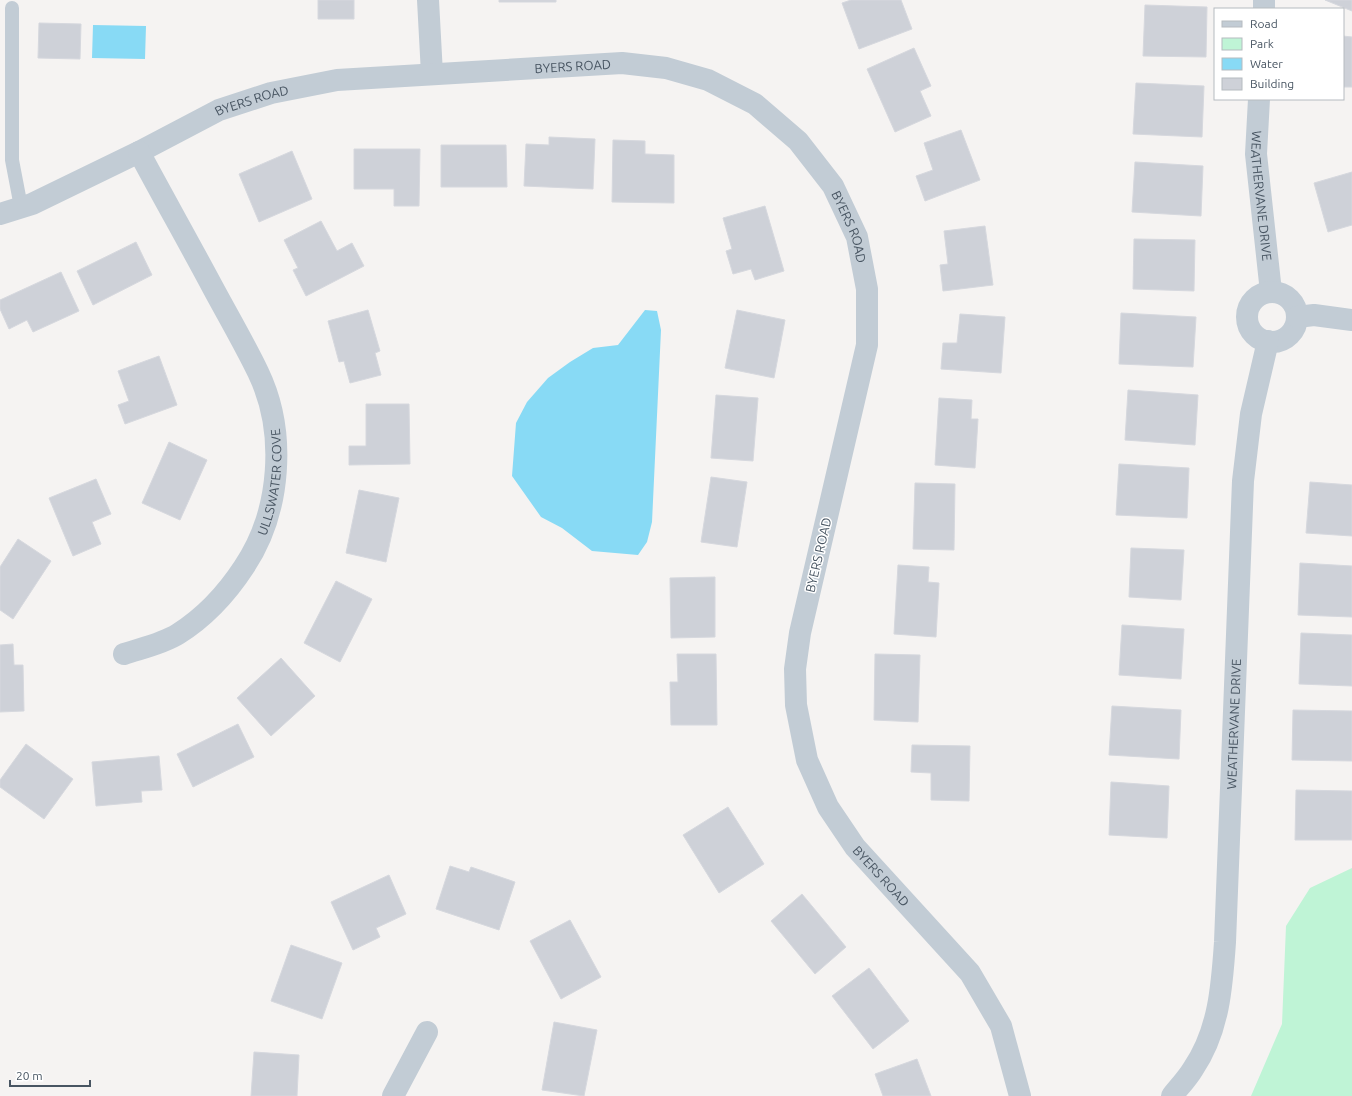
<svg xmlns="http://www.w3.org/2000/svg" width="1352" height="1096" font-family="Ubuntu,sans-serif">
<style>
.green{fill:#bff4d6}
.water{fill:#88daf5}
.building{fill:#ced1d8;stroke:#d6d8de}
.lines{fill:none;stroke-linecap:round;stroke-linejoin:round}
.service{stroke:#c2ccd5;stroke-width:14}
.minor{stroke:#c2ccd5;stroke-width:22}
.labels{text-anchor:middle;stroke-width:3;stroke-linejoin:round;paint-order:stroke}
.street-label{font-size:13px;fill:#485562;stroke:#fff}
</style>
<rect width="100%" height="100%" fill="#f5f3f2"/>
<path class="green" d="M1352,868V1096H1251L1282,1024L1286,926L1310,888Z"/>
<path class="water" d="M93,25L146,26L145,59L92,58Z
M645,310L657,311L661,330L652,522L647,542L638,555L592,551L562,528L541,517L512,476L516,423L527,402L548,378L570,362L593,348L618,345Z"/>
<path class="building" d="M318,0H354V19H318Z
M499,0H556V2H499Z
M851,0H901L912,29L859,49L842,3Z
M1325,0H1352V11Z
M1145,5L1207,7L1206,57L1143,56Z
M39,23L81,24L80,59L38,58Z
M1343,36L1352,37V87H1343Z
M914,48L931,86L920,91L931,116L895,132L867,69Z
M1136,83L1204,86L1202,137L1133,134Z
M961,130L980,180L925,201L916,176L933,170L924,143Z
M549,137L595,139L593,189L524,186L526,144L549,145Z
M613,140L645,141V154L674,155V203L612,202Z
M441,145H506L507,187H441Z
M354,149H420L419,206H394V189H354Z
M292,151L312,199L259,222L239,174Z
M1135,162L1203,166L1201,216L1132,212Z
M1352,172V225L1328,232L1314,183Z
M765,206L784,271L755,280L751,269L733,274L726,251L732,249L723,218Z
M321,221L337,251L352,243L364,266L306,296L293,270L298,268L284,240Z
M985,226L993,285L943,291L940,265L948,264L944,231Z
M1134,239L1195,240L1194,291L1133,289Z
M136,242L152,275L93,305L77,271Z
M61,272L79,311L33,332L27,320L9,329L0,309V300Z
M368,310L380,351L375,353L381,375L350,383L344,361L339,362L328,321Z
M737,310L785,320L774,378L725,368Z
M1121,313L1196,317L1193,367L1119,364Z
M960,314L1005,317L1001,373L941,369L943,343H957Z
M159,356L177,405L125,424L118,405L129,401L118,371Z
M1128,390L1198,395L1195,445L1125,440Z
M716,395L758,398L753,461L711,458Z
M939,398L972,400L971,419H978L975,468L935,465Z
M366,404H409L410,464L349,465V446H366Z
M169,442L207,460L180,520L142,503Z
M1119,464L1189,468L1187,518L1116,515Z
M711,477L747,482L737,547L701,542Z
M96,479L111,514L92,522L101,544L73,556L49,498Z
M1310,482L1352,485V536L1306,533Z
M915,483L955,484L954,550L913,549Z
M359,490L399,498L386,562L346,553Z
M18,539L51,561L13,619L0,610V567Z
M1131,548L1184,550L1181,600L1129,597Z
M1300,563L1352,566V617L1298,615Z
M898,565L929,567L928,582L939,583L936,637L894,634Z
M715,577V637L671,638L670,578Z
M336,581L372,599L340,662L304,643Z
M1122,625L1184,629L1181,679L1119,675Z
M1301,633L1352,635V686L1299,684Z
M13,644L14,665H23L24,711L0,712V645Z
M677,654H716L717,725H671L670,682H678Z
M875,654L920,655L918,722L874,720Z
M281,658L315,696L271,736L237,698Z
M1112,706L1181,710L1179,759L1109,755Z
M1293,710L1352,711V761L1292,760Z
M238,724L254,757L193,787L177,754Z
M26,744L73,779L44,819L0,787V780Z
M912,745L970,746L969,801L931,800V773L911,772Z
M159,756L162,790L141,791L142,802L96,806L92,762Z
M1111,782L1169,786L1167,838L1109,835Z
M1296,790L1352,791V840H1295Z
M728,807L764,864L719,893L683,835Z
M450,866L469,872L471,867L515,882L499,930L436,909Z
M389,875L406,914L376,928L380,937L353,950L331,902Z
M802,894L846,947L815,974L771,921Z
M570,920L601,977L561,999L530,941Z
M291,945L342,963L322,1019L271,1001Z
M869,968L909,1021L873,1049L832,996Z
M554,1022L597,1030L584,1096L542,1090Z
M254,1052L299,1055L297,1096H251Z
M917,1059L931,1096H883L875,1074Z"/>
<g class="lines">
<path class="service" d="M12,8V160L21,207"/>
<g class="minor">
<path d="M428,0L432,74"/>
<path d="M1264,9V0"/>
<path id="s1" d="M1259,99L1256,154L1271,292"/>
<path id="s2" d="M0,214L32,204L139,152L219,110L271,93L337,80L622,63L666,68L708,80L755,104L798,141L833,186L857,237L867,289V345L800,633L795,669L796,705L807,760L828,807L855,847L970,973L1001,1026L1020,1096"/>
<circle cx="1272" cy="317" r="25"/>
<path d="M1297,317L1314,315L1352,320"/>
<path id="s3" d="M124,654C142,648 162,644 178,634C205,617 227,593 244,567C281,512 287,432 258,372C244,343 227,314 212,286C188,241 163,197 139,152"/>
<path d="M393,1096L427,1032"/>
<path id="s4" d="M1172,1096C1179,1087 1187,1079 1193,1069C1219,1031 1222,986 1225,942L1243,481L1251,414L1268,341"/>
</g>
</g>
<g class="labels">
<g class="street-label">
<text dy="5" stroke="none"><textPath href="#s2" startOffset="601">BYERS ROAD</textPath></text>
<text dy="5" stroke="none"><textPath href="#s2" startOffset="277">BYERS ROAD</textPath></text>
<text dy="5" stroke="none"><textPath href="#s1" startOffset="97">WEATHERVANE DRIVE</textPath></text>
<text dy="5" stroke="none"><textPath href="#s2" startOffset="949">BYERS ROAD</textPath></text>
<text dy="5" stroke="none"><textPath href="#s3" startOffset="243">ULLSWATER COVE</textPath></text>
<text transform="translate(818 555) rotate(-77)" y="5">BYERS ROAD</text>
<text dy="5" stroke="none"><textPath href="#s4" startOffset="385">WEATHERVANE DRIVE</textPath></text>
<text dy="5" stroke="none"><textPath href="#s2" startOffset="1633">BYERS ROAD</textPath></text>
</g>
</g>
<rect x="1214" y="8" width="130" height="92" fill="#ffffff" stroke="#b6bbc0"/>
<rect x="1222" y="21" width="20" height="6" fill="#c2ccd5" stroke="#b6bbc0"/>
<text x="1250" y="28" font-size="12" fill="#485562">Road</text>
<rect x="1222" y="38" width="20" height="12" fill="#bff4d6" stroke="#b6bbc0"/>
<text x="1250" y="48" font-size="12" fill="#485562">Park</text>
<rect x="1222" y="58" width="20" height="12" fill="#88daf5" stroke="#b6bbc0"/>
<text x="1250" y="68" font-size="12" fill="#485562">Water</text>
<rect x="1222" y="78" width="20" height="12" fill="#ced1d8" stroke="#b6bbc0"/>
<text x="1250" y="88" font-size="12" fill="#485562">Building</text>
<path d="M10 1080v6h80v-6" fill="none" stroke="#485562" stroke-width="2"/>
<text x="16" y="1080" font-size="12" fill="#485562" stroke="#ffffff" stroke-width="3" paint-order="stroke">20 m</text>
</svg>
